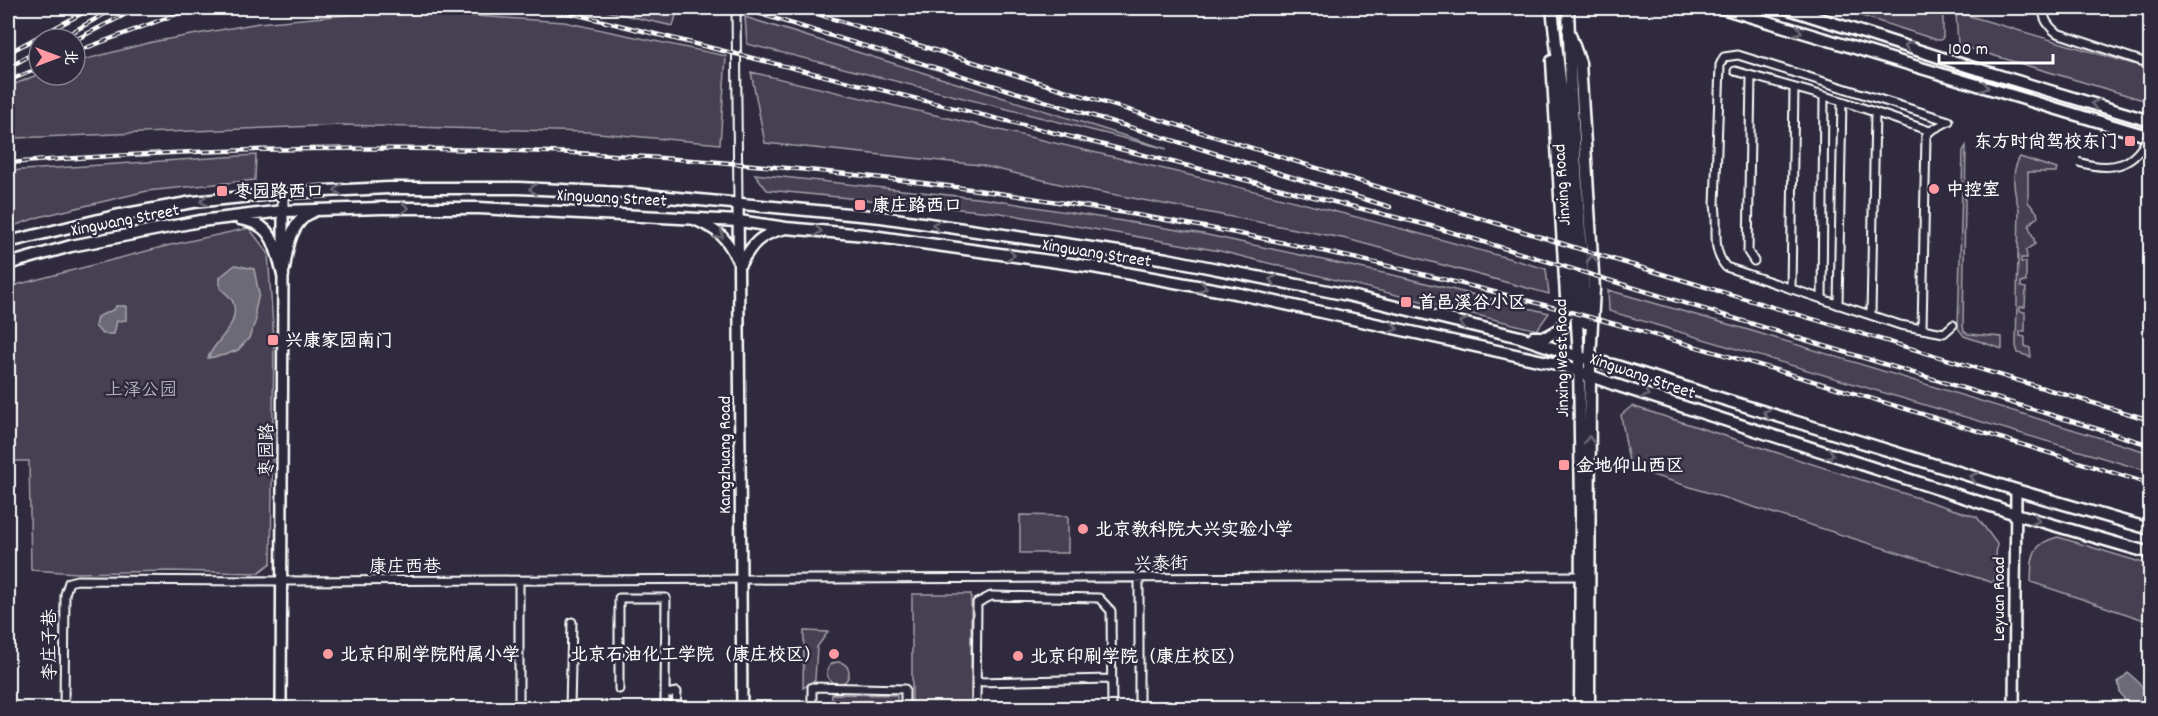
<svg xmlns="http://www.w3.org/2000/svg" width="2158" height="716" font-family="Dekko,'LXGW WenKai TC',sans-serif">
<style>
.green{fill:#464152;stroke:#a2a0a8;stroke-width:1.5}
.water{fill:#6d6a77;stroke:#a7a6ad;stroke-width:1.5}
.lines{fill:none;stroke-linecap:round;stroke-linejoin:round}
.minor-casing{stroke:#fff;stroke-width:11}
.tertiary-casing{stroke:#fff;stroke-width:14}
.secondary-casing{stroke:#fff;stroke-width:15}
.primary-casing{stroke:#fff;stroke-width:15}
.minor{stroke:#2f2a3d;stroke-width:7}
.tertiary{stroke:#2f2a3d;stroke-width:9}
.secondary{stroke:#2f2a3d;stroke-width:10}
.primary{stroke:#2f2a3d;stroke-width:10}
.rail-casing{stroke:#fff;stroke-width:4.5}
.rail{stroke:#2f2a3d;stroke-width:2;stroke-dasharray:7;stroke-linecap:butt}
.minor-bridge-casing{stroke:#fff;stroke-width:11;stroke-linecap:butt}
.minor-bridge{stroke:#2f2a3d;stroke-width:7}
.oneway{stroke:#6d6a77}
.poi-dot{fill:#ff9aa2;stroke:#2f2a3d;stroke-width:2}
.labels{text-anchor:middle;stroke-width:5;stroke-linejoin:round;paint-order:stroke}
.poi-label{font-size:18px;font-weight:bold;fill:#fff;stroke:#2f2a3d;text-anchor:start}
.street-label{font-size:18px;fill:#fff;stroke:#2f2a3d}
.park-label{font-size:18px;fill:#b5b3ba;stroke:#2f2a3d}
</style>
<rect width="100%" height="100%" fill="#2f2a3d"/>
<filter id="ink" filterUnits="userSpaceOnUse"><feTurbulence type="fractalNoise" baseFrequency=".0167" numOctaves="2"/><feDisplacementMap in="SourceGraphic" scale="12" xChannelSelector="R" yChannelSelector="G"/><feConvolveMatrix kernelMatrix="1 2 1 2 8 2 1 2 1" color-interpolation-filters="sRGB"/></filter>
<g filter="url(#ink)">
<path class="green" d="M593,8H678L673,26Z
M1837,8H1907L1921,12L1923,8H1943V37L1941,40H1937Z
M1956,12L2150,69V102L1958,45Z
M367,13H429L564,22L726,56L720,144L587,132L342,125L15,138L8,121V87L39,74L75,75V62L152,42L259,23Z
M745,17L1167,149L747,44Z
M751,72C1017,135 1284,193 1546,269L1549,294L1347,239L1064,185L980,165L765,143Z
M1966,146L1963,325L1964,331L1968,334L2002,337V349L1964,336L1958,328L1963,151Z
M256,155L255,180L147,191L39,217L8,228V171Z
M2020,157L2057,169L2056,172H2028V202L2037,212L2038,217C2021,227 2034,231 2035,244L2026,250L2027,258H2021V262H2026V282H2021V287L2026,288L2025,307H2020V311L2025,312V331H2020V336L2025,337V346L2030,348L2031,357L2018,353L2016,346L2019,209C2014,193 2010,172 2020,157Z
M755,174L986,199L1203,234L1397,276L1549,313L1537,330L1220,251L1001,213L767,190Z
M249,228L268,253L274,341L271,563L258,573L169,571L77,573L31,570L29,461H8V287L166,246Z
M1608,290L1752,331L2150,453V472L1609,311Z
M1632,406L1977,517L1997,544L1994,583L1630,468L1621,415Z
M1020,515L1068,516V553H1020Z
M2058,537L2150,565V622L2031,582C2032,557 2030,544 2058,537Z
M912,594H971V708H912Z
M804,631L828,632L817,647L815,680L803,688Z
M827 673a11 11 0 1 1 22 0a11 11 0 1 1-22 0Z
M832,694L897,695V708H831Z"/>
<path class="water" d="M235,265L254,269L259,294L255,311L256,320L249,338L238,350L225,355L208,358C215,339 241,326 233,302C231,297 224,292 220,288V277Z
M116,306H126V320L117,321L114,334H102L95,326L97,317L115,309Z
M2128,673C2139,681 2151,695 2150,708H2125L2127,704L2120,692L2118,682Z"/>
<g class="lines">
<defs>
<path id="minor" d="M736,8L738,202
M2043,8C2043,18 2049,27 2057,33L2150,64
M1735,71L1842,101L1930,131
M1751,76L1748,252L1754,261
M1949,121L1738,55L1724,57L1720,65L1715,205C1719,227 1710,248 1726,267L1900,325L1944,333L1953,325
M1791,289L1794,88
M1822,299L1824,97
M1838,305L1842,101
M1871,315L1875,113
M1922,329L1926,136L1930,131L1949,121
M977,682L1111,679
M619,689V598H666L665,694L677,692L676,708
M64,708L65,594L69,582L77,580L282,581L1580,576
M519,708V580
M570,708L572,622
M665,708V694
M812,708V687L905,689V708
M976,708L977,603L991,596L1099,598L1111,611L1112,708
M1139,708V578"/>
<path id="tertiary" d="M738,202L742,708
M695,220C719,231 726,236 737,260
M283,256V193
M740,265C753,243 759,235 784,229
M281,708L283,270
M2014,708L2016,490"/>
<path id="secondary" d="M240,219C273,223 276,247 283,275
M8,242L115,216L193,202L283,193L389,188H519L625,193L881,217L1167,259L1343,294L1520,337L1579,357L1613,365L2016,490L2150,529
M8,264L71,246L200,221L283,211L381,208H479L739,221L786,228L865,235L1093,267L1240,294L1561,365L1613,384L2016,514L2150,553
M284,269C287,247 291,220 314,211
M1533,337H1546L1562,328L1571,299"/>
<path id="primary" d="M1552,8L1564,115L1579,357L1581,514L1580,708
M1568,8L1571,91L1586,323
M1722,8L2150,137
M1786,8L1970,67L2150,121
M1568,29L1580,63L1594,289L1590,359L1589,708
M1552,61L1566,297L1573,313"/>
</defs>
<use href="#minor" class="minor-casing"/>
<use href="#tertiary" class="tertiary-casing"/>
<use href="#secondary" class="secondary-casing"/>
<use href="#primary" class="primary-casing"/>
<use href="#minor" class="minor"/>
<use href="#tertiary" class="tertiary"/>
<use href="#secondary" class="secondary"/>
<use href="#primary" class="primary"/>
<defs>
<path id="rail" d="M550,8L1431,226L2150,445
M741,8L1390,207
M798,8L1609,258L2150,420
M8,10L13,8
M60,39L115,8
M75,40L138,8
M75,52L193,8
M8,53L92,8
M8,68L39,50
M8,81L39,68
M8,163C394,132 784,151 1166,220C1499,279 1827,385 2150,484"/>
</defs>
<use href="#rail" class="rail-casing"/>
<use href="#rail" class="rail"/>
<defs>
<path id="minor-bridge" d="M2078,162C2112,172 2136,167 2150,132"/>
</defs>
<use href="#minor-bridge" class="minor-bridge-casing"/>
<use href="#minor-bridge" class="minor-bridge"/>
</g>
<defs><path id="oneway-chevron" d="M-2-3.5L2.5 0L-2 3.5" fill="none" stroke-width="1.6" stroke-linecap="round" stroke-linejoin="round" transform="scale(1.5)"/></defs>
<g class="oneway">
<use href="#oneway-chevron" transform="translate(1798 31) rotate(17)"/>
<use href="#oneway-chevron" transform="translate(1908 46) rotate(-162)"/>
<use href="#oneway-chevron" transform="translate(1985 87) rotate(16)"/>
<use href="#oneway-chevron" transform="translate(2095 104) rotate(-163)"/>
<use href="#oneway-chevron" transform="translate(533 189) rotate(-177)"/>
<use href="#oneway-chevron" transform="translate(338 190) rotate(178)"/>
<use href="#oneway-chevron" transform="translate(204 201) rotate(173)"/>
<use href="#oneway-chevron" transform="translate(405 208)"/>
<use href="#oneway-chevron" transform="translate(936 225) rotate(-172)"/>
<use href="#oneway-chevron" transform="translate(818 231) rotate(5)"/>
<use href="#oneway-chevron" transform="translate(720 235) rotate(40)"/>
<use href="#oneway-chevron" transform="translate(1011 255) rotate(8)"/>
<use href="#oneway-chevron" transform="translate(1592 259) rotate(-94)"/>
<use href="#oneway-chevron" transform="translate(1273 280) rotate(-169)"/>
<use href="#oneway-chevron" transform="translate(1203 287) rotate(10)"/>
<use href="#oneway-chevron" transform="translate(1463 323) rotate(-166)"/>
<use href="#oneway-chevron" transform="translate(1394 328) rotate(13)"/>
<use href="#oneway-chevron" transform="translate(1645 394) rotate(18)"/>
<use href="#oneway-chevron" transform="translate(1767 413) rotate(-163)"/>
<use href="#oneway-chevron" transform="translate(1589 440) rotate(-90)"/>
<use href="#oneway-chevron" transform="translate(1830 454) rotate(18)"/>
<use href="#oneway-chevron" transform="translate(1974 477) rotate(-163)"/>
<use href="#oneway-chevron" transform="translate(2036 520) rotate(16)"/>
</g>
</g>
<g class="poi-dot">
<rect x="2124" y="135" width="12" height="12" rx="3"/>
<circle cx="1934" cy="189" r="6"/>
<rect x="216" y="185" width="12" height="12" rx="3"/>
<rect x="854" y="199" width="12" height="12" rx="3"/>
<rect x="1400" y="296" width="12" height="12" rx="3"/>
<rect x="267" y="334" width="12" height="12" rx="3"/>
<rect x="1558" y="459" width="12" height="12" rx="3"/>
<circle cx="1083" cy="529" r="6"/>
<circle cx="328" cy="654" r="6"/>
<circle cx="834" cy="654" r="6"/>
<circle cx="1018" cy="656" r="6"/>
</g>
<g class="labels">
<g class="poi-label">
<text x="2118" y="147" text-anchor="end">东方时尚驾校东门</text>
<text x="1946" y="195">中控室</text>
<text x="234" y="197">枣园路西口</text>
<text x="872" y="211">康庄路西口</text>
<text x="1418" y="308">首邑溪谷小区</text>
<text x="285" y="346">兴康家园南门</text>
<text x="1576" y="471">金地仰山西区</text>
<text x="1095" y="535">北京教科院大兴实验小学</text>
<text x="340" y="660">北京印刷学院附属小学</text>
<text x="822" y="660" text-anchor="end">北京石油化工学院（康庄校区）</text>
<text x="1030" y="662">北京印刷学院（康庄校区）</text>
</g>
<g class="street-label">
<text transform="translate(1561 185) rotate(-94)" y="6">Jinxing Road</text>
<text transform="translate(612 197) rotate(3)" y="6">Xingwang Street</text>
<text transform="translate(125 219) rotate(-11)" y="6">Xingwang Street</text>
<text transform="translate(1097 252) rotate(9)" y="6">Xingwang Street</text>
<text transform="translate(1561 358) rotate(-91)" y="6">Jinxing West Road</text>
<text transform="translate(1643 375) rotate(19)" y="6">Xingwang Street</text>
<text transform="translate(266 450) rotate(-90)" y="6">枣园路</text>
<text transform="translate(724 455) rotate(-90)" y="6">Kangzhuang Road</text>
<text transform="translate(1161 563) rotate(-1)" y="6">兴泰街</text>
<text x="405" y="572">康庄西巷</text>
<text transform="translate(1998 599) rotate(-90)" y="6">Leyuan Road</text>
<text transform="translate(49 645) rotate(-90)" y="6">李庄子巷</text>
</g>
<g class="park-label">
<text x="141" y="395">上泽公园</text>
</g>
</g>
<rect width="2158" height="716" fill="none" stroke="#2f2a3d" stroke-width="30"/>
<rect x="15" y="15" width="2128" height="686" fill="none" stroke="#fff" stroke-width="2" filter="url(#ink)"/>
<g transform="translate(57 57) rotate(90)"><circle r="28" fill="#2f2a3d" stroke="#827f8b" stroke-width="1.5"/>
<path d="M0-4.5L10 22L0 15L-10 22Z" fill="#ff9aa2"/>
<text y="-9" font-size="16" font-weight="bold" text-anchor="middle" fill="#ffffff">北</text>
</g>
<path d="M1939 54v9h114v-9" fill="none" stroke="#ffffff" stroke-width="3"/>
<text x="1948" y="54" font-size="18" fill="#ffffff" stroke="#2f2a3d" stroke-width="4.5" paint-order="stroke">100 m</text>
</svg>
